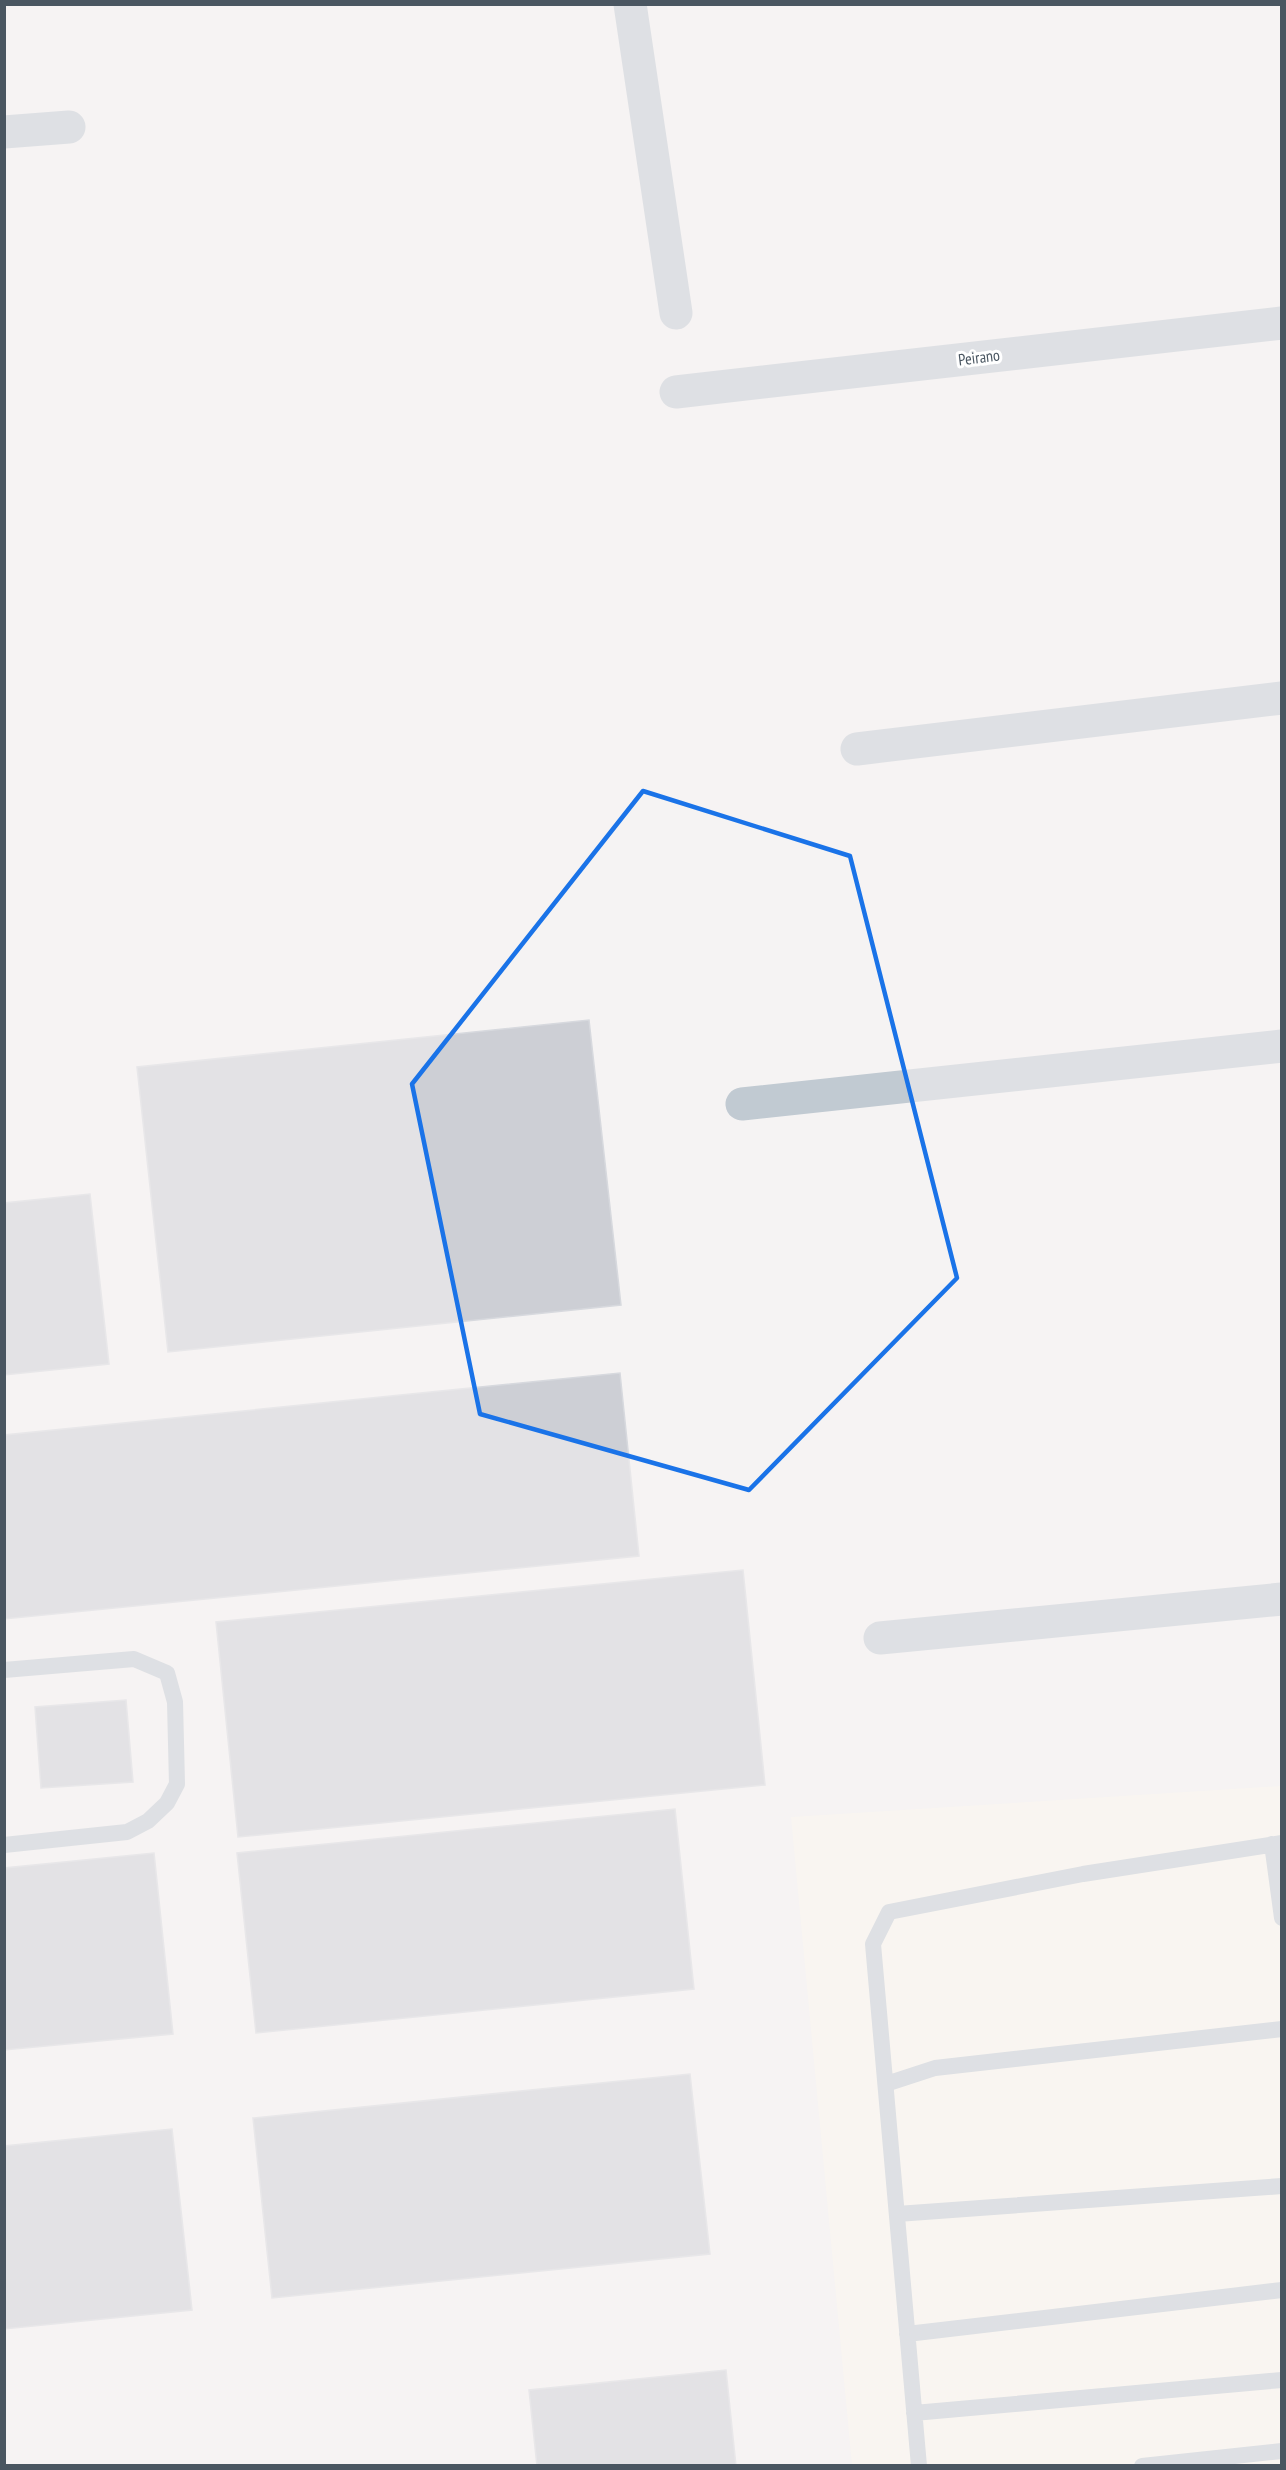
<svg xmlns="http://www.w3.org/2000/svg" width="1286" height="2470" font-family="'PT Sans Narrow',sans-serif">
<style>
.commercial{fill:#fdf9ef}
.building{fill:#cdcfd5;stroke:#d7d9de;stroke-width:1.5}
.lines{fill:none;stroke-linecap:round;stroke-linejoin:round}
.lane{stroke:#c1cad2;stroke-width:16}
.street{stroke:#c1cad2;stroke-width:33}
.marked{fill:none;stroke:#1a73e8;stroke-width:4.5;stroke-linejoin:round}
.labels{text-anchor:middle;stroke-width:6;stroke-linejoin:round;paint-order:stroke}
.street-label{font-size:16px;fill:#4a5661;stroke:#fff}
</style>
<rect width="100%" height="100%" fill="#f5f3f3"/>
<path class="commercial" d="M1281,1786V2465H852L791,1817Z"/>
<path class="building" d="M589,1020L621,1305L168,1352L137,1067Z
M90,1194L109,1364L4,1375V1203Z
M620,1373L639,1556L4,1619V1435Z
M743,1570L765,1785L238,1837L216,1622Z
M126,1700L133,1782L41,1788L35,1707Z
M675,1809L694,1989L256,2033L237,1853Z
M154,1853L173,2034L4,2050V1868Z
M690,2074L710,2254L272,2298L253,2118Z
M172,2129L192,2310L4,2329V2146Z
M726,2370L736,2466H537L529,2390Z"/>
<g class="lines">
<path class="lane" d="M4,1670L134,1659L167,1673L175,1702L177,1784L167,1803L148,1821L127,1832L4,1845
M1272,1844L1282,1918
M886,2084L935,2068L1282,2029
M897,2214L1282,2186
M907,2334L1282,2290
M914,2413L1282,2380
M919,2466L873,1944L889,1912L1083,1874L1282,1843
M1142,2466L1282,2451"/>
<path class="street" d="M630,4L676,313
M4,132L69,127
M676,392L1282,323
M857,749L1282,698
M742,1104L1282,1046
M880,1638L1282,1599"/>
</g>
<path d="M0 0H1286V2470H0ZM643,791L850,856L957,1278L749,1490L480,1414L412,1084Z" fill="#f5f3f3" fill-opacity=".55" fill-rule="evenodd"/>
<path class="marked" d="M643,791L850,856L957,1278L749,1490L480,1414L412,1084Z"/>
<g class="labels">
<g class="street-label">
<text transform="translate(979 357) rotate(-7)" y="6">Peirano</text>
</g>
</g>
<rect width="1286" height="2470" fill="none" stroke="#4a5661" stroke-width="12"/>
</svg>
